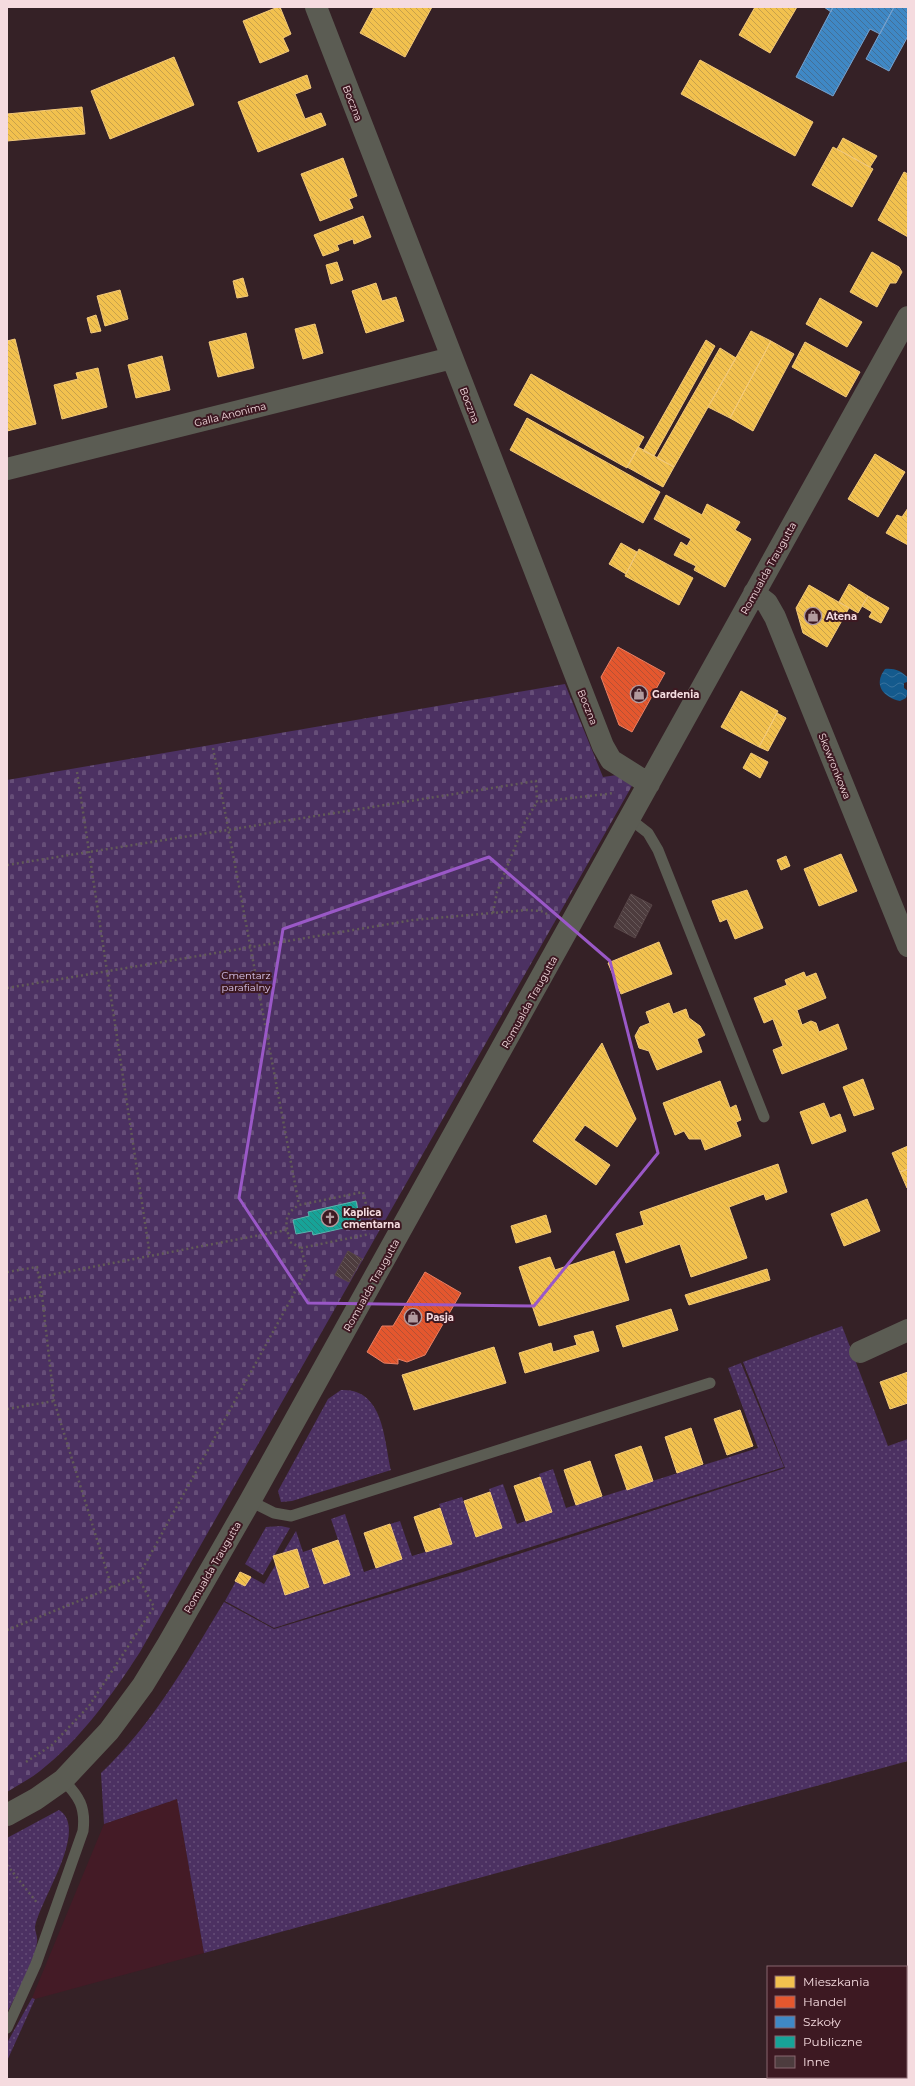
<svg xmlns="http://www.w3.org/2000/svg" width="915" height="2086" font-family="Montserrat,sans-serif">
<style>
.built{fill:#441b26}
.green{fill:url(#green-dots)}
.cemetery{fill:url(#cemetery-stones)}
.water{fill:url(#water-waves)}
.homes{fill:url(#homes-back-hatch);stroke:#f3c97a}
.shops{fill:url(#shops-back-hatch);stroke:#e97f63}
.schools{fill:url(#schools-back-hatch);stroke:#76a1cd}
.public{fill:url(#public-back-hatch);stroke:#5ab4ad}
.building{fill:url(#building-back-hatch);stroke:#584648}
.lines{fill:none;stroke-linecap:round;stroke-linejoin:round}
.path{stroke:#625b58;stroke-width:2.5;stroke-dasharray:2 3;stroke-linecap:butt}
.service{stroke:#5b5c53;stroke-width:11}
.minor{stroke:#5b5c53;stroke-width:22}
.marked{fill:none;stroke:#9a58c7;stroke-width:3;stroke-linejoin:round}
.labels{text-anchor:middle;stroke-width:4;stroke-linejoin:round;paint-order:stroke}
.street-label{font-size:10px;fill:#f5dbdf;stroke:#3d1922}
.poi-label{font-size:10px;font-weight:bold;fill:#f5dbdf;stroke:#3d1922;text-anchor:start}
.park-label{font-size:10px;fill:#ddcbf2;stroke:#3d1922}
</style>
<defs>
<pattern id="green-dots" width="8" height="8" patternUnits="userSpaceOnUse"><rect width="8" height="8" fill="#4c3162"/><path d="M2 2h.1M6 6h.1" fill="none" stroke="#664e78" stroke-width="1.8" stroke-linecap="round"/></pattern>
<pattern id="cemetery-stones" width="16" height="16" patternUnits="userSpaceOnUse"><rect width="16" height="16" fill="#4c3162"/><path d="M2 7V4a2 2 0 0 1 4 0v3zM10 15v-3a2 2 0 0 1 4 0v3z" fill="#664e78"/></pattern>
<pattern id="water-waves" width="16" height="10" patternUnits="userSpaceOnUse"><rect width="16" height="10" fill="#145a8d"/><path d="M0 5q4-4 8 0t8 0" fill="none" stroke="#37719d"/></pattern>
<pattern id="homes-back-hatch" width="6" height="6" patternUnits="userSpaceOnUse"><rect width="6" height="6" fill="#f2c14e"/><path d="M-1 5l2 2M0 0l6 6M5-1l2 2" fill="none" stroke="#c8a14b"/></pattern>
<pattern id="shops-back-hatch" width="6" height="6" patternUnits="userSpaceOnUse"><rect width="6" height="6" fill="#e4572e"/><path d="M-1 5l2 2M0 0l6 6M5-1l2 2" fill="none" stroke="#b65134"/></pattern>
<pattern id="schools-back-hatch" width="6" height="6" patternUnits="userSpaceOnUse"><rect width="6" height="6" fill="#3f88c5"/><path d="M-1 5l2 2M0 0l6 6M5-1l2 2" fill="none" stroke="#437098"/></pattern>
<pattern id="public-back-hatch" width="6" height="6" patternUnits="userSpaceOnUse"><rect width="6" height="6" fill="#17a398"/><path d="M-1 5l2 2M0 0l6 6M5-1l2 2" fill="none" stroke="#26867e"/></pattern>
<pattern id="building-back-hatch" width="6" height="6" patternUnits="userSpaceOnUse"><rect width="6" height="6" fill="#4d3c3e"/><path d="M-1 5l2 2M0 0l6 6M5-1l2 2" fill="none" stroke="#675859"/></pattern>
</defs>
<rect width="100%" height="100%" fill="#352126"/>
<path class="built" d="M177,1799L204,1953L35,1999L32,1998L104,1824Z"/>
<path class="green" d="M842,1326L888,1446L908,1439V1761L204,1953L177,1799L104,1824L101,1773C153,1724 187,1663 224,1602L274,1629L463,1572L785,1468L743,1362Z
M741,1363L784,1467L274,1628L225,1601L236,1581L245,1586L251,1577L264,1584L296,1531L303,1552L312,1549L324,1584L350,1575L331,1519L345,1514L364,1572L402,1559L390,1524L400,1521L412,1556L452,1544L439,1504L462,1497L476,1537L502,1528L489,1489L503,1484L517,1524L552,1512L539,1474L553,1469L566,1508L758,1448L728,1368Z
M341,1390C384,1388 384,1440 391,1470L292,1501L281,1502L278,1491L328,1399Z
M281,1526L290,1528L263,1575L245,1564L266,1527Z
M59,1810C90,1829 39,1901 35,1927C35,1932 38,1937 37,1942C35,1960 16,1996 7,2013V1838Z
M32,1998L35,1999L7,2061V2043Z"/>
<path class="cemetery" d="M565,684L603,777L617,775L633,784L140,1652C112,1695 81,1739 40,1771C30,1779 18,1785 7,1792V780Z"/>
<path class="water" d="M885,669C894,668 902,671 908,678L907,682L904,683V688L908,691L906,698L900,701C883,697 873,685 885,669Z"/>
<path class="homes" d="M278,7H280L291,34L283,38L289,51L260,63L243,21Z
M374,7H432L405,57L360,33Z
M755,7H797L770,53L739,35Z
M174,57L194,105L110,139L91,91Z
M700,60L813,122L795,156L681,94Z
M307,75L311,88L295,94L305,119L321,113L326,125L258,152L238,102Z
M82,107L85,134L7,141V114Z
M843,138L877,156L870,167L837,149Z
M833,147L873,169L852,207L812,185Z
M343,158L357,196L349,199L353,208L320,221L301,174Z
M904,172L908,174V237L878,220Z
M363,216L371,237L354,244L353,239L337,245L339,250L323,256L314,235Z
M872,252L899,267L902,272L896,283H890L877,307L850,292Z
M337,262L343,280L331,284L326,265Z
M243,278L248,296L237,298L233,281Z
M376,283L382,301L396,297L404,321L366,333L352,291Z
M120,290L128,319L105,326L97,296Z
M820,298L862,322L847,347L806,324Z
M96,315L101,331L91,333L87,318Z
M315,324L323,353L303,359L295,329Z
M751,331L771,341L730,418L708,407Z
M246,333L254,368L218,377L209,342Z
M15,339L36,424L7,431V341Z
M706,340L715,346L654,456L643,451Z
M771,341L794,354L753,431L730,418Z
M805,342L860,372L846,397L792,367Z
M720,348L736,358L674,467L657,458Z
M162,356L170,390L136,398L128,365Z
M98,368L107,407L62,419L54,385L78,379L76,373Z
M531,374L644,437L627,468L514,405Z
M527,418L660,492L643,523L510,450Z
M638,447L674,467L663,487L627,467Z
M875,454L905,472L878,517L848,499Z
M666,495L702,515L707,504L740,522L735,530L751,539L725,587L694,570L696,566L674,555L681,542L687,546L691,539L654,519Z
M908,508V545L886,533L897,515L902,517Z
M621,543L637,552L626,574L609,564Z
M639,549L693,578L679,605L625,576Z
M849,584L868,596L858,613L839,602Z
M809,585L849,608L827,647L803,633L796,608Z
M868,596L889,608L881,623L869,617L872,612L862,606Z
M741,691L778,711L759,747L721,727Z
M777,713L786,718L768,751L759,747Z
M751,753L768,762L760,778L743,768Z
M841,854L857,891L819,906L804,869Z
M786,856L790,866L781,870L777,860Z
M747,890L763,928L735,939L727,919L720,922L712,901Z
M659,942L672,974L621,994L608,963Z
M804,972L806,977L816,973L826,998L797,1010L802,1025L811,1021L816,1023L819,1032L838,1024L847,1049L782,1074L773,1050L783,1046L773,1019L764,1023L754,998L787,985L785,980Z
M669,1003L673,1014L686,1009L689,1018L700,1026L705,1035L697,1039L702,1052L657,1070L649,1051L639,1048L635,1036L640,1027L650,1023L646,1012Z
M602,1043L636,1119L617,1147L585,1125L574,1140L610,1165L596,1185L533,1141Z
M863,1079L874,1109L854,1116L843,1087Z
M720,1081L730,1108L736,1105L741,1120L736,1122L741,1136L705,1150L701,1139H689L684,1131L675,1135L663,1103Z
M824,1103L830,1118L840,1114L846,1131L812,1144L800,1112Z
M908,1146V1169L900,1172L892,1153Z
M778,1164L787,1192L766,1200L764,1194L729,1207L747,1258L691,1277L680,1244L626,1263L616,1234L644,1225L640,1212Z
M908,1169V1187L907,1188L900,1172Z
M867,1199L880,1231L844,1246L831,1214Z
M546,1215L551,1232L516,1243L511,1226Z
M614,1251L629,1300L539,1326L519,1267L550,1257L555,1270Z
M767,1269L770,1280L689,1305L685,1295Z
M671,1309L678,1330L623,1347L616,1326Z
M593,1331L599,1351L525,1373L519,1353L551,1343L553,1352L577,1345L574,1336Z
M494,1347L506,1383L414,1410L402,1375Z
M908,1372V1403L890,1409L880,1382Z
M740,1410L753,1446L727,1455L714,1419Z
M691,1428L703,1464L677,1473L665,1437Z
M641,1446L653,1481L627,1490L615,1455Z
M590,1461L602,1496L576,1505L564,1470Z
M540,1477L552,1512L526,1521L514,1486Z
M490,1492L502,1528L476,1537L464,1501Z
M440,1508L452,1544L426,1552L414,1517Z
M390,1524L402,1559L376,1568L364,1533Z
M338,1540L350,1575L324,1584L312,1549Z
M297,1549L309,1587L285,1595L273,1556Z
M240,1572L251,1577L245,1586L235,1581Z"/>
<path class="shops" d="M618,647L665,673L632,732L619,725L601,677Z
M425,1272L461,1293L425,1355L407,1362L398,1359V1364L384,1363L367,1352L382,1326H393Z"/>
<path class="schools" d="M824,7H833L831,12Z
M833,7H894L880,34L870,29L833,96L796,77Z
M894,7H908V36L889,71L866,59Z"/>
<path class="public" d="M356,1201L361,1224L313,1235L312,1231L296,1234L293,1220L309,1216L308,1212Z"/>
<path class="building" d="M631,894L652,905L635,938L614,927Z
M348,1251L362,1259L349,1282L335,1275Z"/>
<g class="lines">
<path class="path" d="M213,748L299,1205
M77,772L150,1256
M7,865L536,781L537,802L615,793
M493,913L497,892L525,822L537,802
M7,988L413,920L527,910L541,911L549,915
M368,1215L383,1212
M301,1248L370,1234
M7,1272L37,1267L42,1295L7,1301
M39,1277L287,1230
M42,1295L54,1401L112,1588
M7,1409L54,1401
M7,1630L138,1577L307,1270L301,1248L290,1242C286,1224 282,1215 299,1205L363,1192L372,1230
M26,1762L52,1745L89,1706L154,1607L138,1577
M7,1865L38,1904"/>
<path class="service" d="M630,819L648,833L658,850L764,1117
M250,1501L274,1513L291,1516L710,1383
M7,2028L36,1964L83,1831C86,1807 79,1796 63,1780"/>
<path class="minor" d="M316,7L603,746L611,760L649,784
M7,469L452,358
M754,593L767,603L775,617L908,946
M860,1352L908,1330
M7,1815L36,1799L63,1780L109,1731L143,1685L168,1644L250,1501L908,317"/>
</g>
<path class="marked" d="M489,857L610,961L658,1153L534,1306L308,1303L239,1198L283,929Z"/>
<defs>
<symbol id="shop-ring" viewBox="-11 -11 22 22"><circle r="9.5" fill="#3d1922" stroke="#b29a9e" stroke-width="1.5"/><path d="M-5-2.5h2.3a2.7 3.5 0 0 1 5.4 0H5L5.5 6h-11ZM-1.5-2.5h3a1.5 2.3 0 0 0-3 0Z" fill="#b29a9e"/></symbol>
<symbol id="church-ring" viewBox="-11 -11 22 22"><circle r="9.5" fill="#3d1922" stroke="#b29a9e" stroke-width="1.5"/><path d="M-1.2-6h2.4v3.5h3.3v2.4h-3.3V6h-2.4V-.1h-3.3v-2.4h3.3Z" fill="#b29a9e"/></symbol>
</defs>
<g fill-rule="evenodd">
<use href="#shop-ring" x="803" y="606" width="20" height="20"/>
<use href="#shop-ring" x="629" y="684" width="20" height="20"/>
<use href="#church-ring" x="320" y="1208" width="20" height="20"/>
<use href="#shop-ring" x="403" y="1307" width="20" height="20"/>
</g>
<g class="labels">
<g class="street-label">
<text transform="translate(353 103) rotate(69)" y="4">Boczna</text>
<text transform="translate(470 405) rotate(69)" y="4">Boczna</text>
<text transform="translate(230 414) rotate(-14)" y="4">Galla Anonima</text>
<text transform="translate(768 568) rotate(-61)" y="4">Romualda Traugutta</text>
<text transform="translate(588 707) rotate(68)" y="4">Boczna</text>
<text transform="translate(835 766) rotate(68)" y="4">Skowronkowa</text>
<text transform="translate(529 1002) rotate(-61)" y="4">Romualda Traugutta</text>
<text transform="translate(371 1285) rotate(-61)" y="4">Romualda Traugutta</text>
<text transform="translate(212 1567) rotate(-60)" y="4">Romualda Traugutta</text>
</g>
<g class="poi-label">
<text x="826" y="620">Atena</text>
<text x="652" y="698">Gardenia</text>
<text x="343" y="1216">Kaplica<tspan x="343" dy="12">cmentarna</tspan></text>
<text x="426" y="1321">Pasja</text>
</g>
<g class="park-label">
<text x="246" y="979">Cmentarz<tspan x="246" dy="12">parafialny</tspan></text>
</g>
</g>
<rect width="915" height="2086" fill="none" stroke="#f5dbdf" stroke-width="16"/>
<rect x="767" y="1966" width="140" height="112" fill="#3d1922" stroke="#87676e"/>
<rect x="775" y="1976" width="20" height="12" fill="#f2c14e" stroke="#87676e"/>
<text x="803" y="1986" font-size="12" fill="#f5dbdf">Mieszkania</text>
<rect x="775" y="1996" width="20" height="12" fill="#e4572e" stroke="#87676e"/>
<text x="803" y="2006" font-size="12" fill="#f5dbdf">Handel</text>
<rect x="775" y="2016" width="20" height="12" fill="#3f88c5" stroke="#87676e"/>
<text x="803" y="2026" font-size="12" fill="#f5dbdf">Szkoły</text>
<rect x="775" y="2036" width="20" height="12" fill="#17a398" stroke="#87676e"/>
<text x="803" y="2046" font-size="12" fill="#f5dbdf">Publiczne</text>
<rect x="775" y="2056" width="20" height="12" fill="#4d3c3e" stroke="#87676e"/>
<text x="803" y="2066" font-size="12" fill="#f5dbdf">Inne</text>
</svg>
